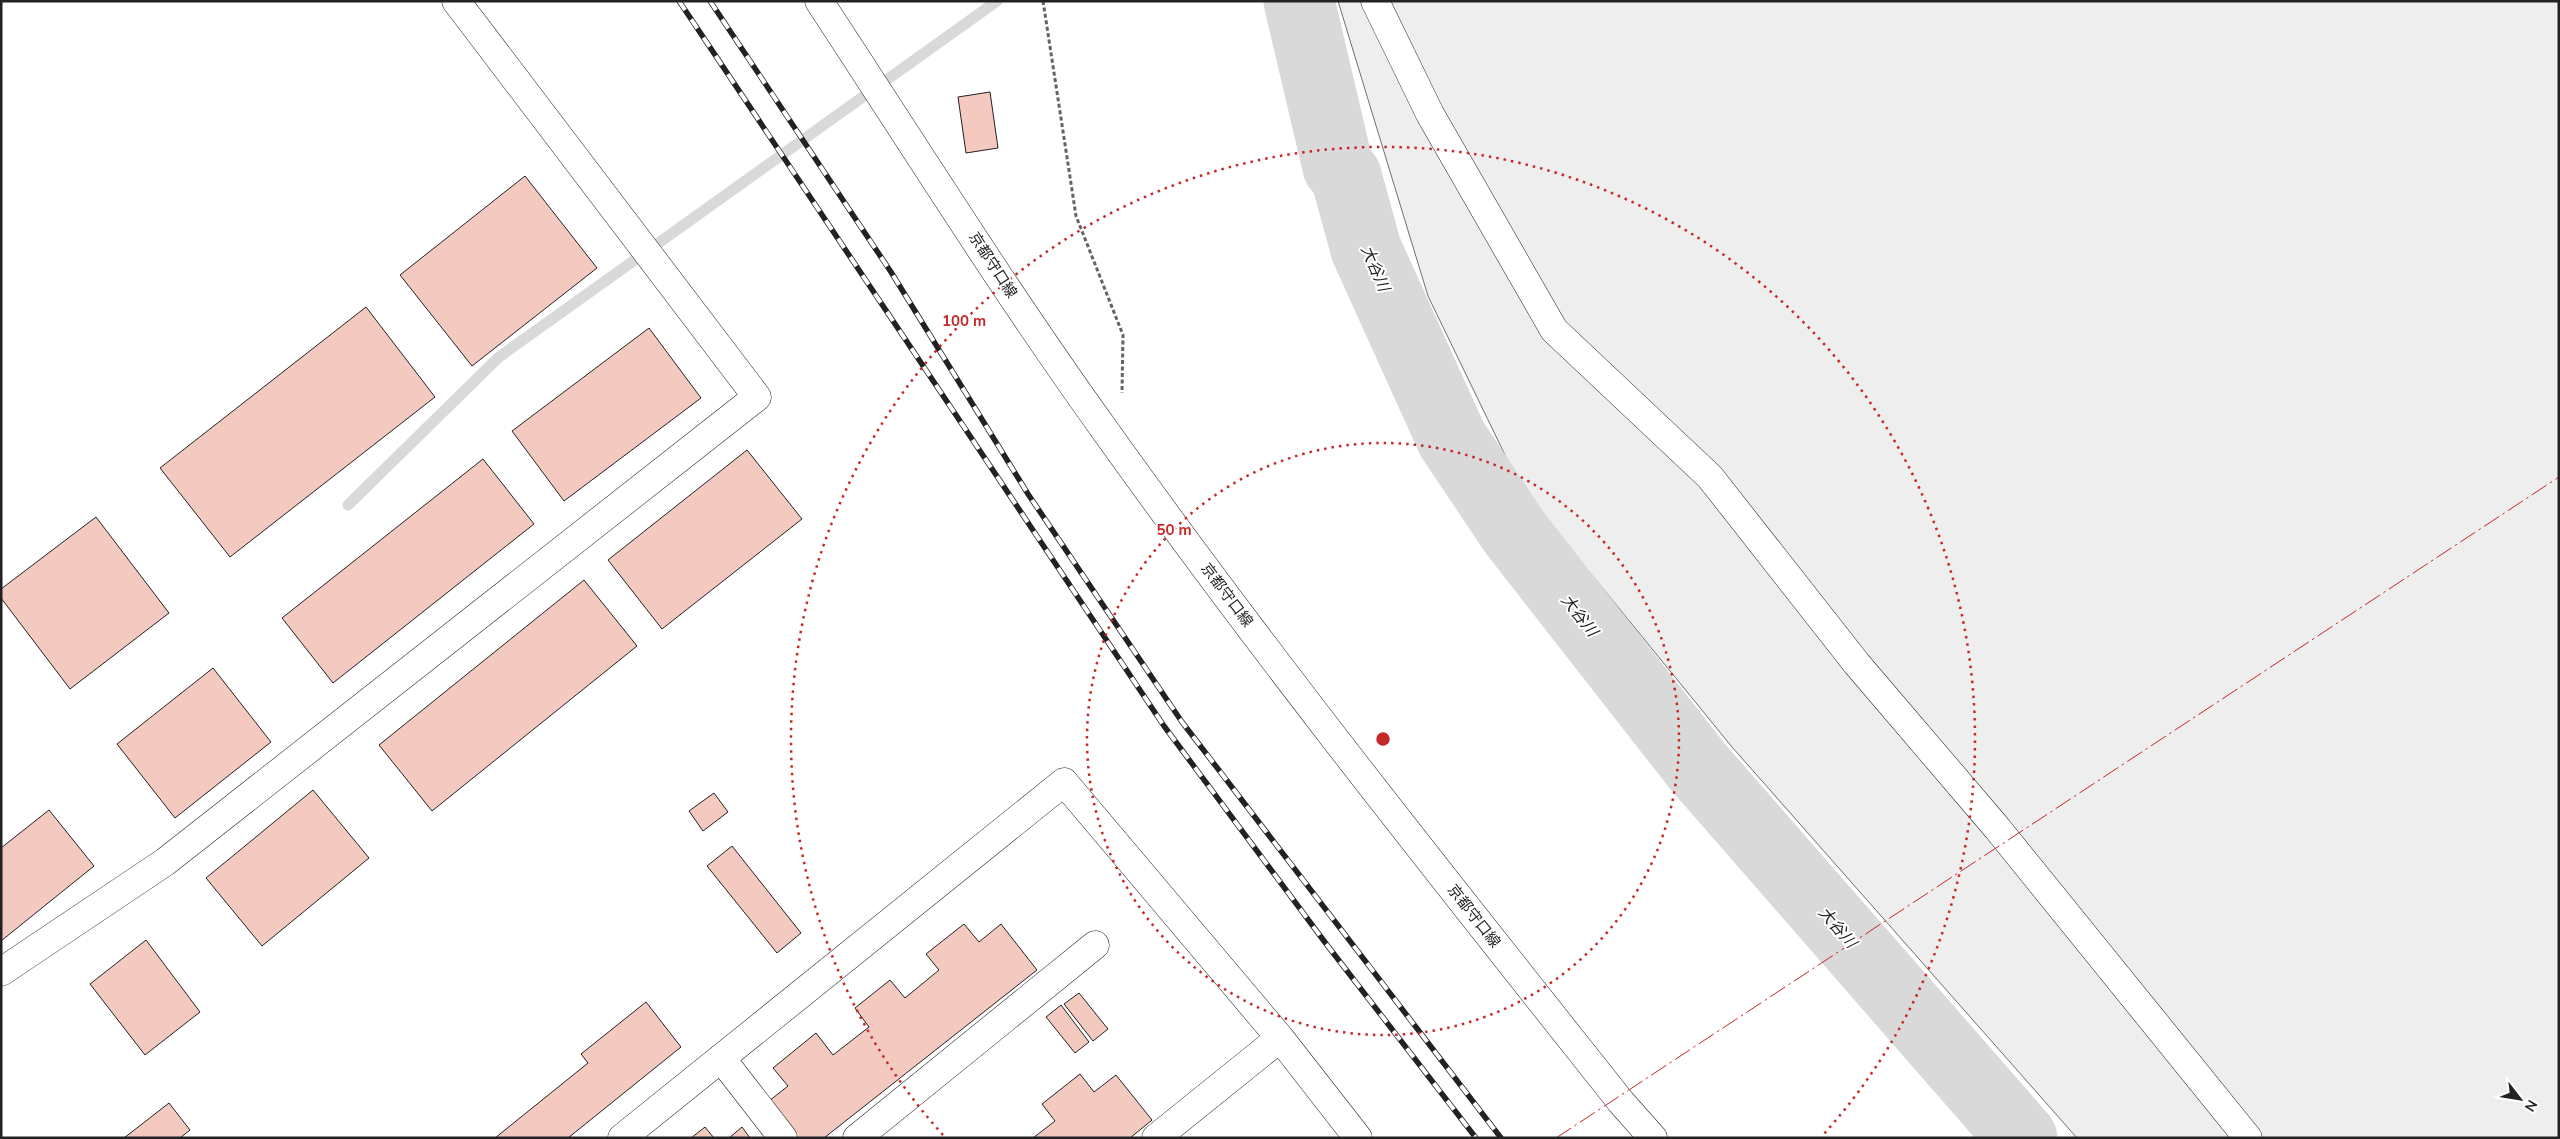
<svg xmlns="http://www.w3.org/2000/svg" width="2560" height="1139" font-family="'Nunito Sans','Noto Sans JP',sans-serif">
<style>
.green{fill:#eee;stroke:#6f6f6f}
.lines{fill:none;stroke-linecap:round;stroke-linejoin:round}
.stream{stroke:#d9d9d9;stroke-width:11}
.river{stroke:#d9d9d9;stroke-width:71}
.building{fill:#f3c9c0;stroke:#222}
.minor-casing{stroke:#222;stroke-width:29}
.major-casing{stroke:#222;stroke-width:29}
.path{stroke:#646464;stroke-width:3;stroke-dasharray:4 2.5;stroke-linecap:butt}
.minor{stroke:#fff;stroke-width:28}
.major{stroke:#fff;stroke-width:28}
.rail-casing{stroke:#222;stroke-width:5.5}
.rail{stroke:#fff;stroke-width:4;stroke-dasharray:11;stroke-linecap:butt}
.power{stroke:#c62828;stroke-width:1;stroke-dasharray:18 4 2.5 4;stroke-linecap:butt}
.ring{fill:none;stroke:#c62828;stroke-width:2.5;stroke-dasharray:2.5 5}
.labels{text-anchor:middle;stroke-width:4;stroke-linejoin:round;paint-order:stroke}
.street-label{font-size:15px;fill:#222;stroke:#fff}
.water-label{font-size:16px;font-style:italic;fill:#222;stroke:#fff}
.centre{fill:#c62828;stroke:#fff;stroke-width:2.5}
.ring-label{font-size:15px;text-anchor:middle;font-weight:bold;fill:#c62828;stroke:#fff;stroke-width:4;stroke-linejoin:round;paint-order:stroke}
</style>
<rect width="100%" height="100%" fill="#fff"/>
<path class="green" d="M1338,1H2559V1138H2077L1732,747L1521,488L1428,296Z"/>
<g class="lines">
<path class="stream" d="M348,505L499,357L997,1"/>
<path class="river" d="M1299,1L1338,167L1346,176L1366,249L1452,439L1515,533L1698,767L2022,1138"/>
</g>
<path class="building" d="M990,92L998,148L966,153L958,97Z
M525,176L597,268L472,366L400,275Z
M366,307L435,397L230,557L160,468Z
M649,328L701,398L564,501L512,431Z
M747,450L802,519L662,629L608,560Z
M483,459L534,524L333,683L282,618Z
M96,517L169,613L70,689L1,598V589Z
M584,580L637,646L432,811L379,745Z
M213,668L271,742L175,818L117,744Z
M313,790L369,858L262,946L206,878Z
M714,793L728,812L703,831L689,811Z
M49,810L94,866L1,941V848Z
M732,846L801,933L777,953L707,866Z
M964,924L979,942L1001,924L1037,970L824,1138H798L769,1101L788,1086L773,1068L816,1033L833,1055L869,1027L855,1008L890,980L905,998L939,970L926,954Z
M146,940L200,1012L145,1055L90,984Z
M1079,993L1108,1029L1093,1041L1064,1004Z
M646,1002L681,1047L568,1138H495L588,1063L581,1054Z
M1061,1005L1089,1042L1075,1053L1046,1017Z
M1080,1074L1094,1092L1116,1075L1152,1120L1130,1138H1033L1055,1121L1042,1104Z
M169,1103L190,1130L180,1138H124Z
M705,1127L714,1138H691Z
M742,1127L750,1138H729Z"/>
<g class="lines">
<defs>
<path id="minor" d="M1375,1L1430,114L1554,330L1710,477L1857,664L1997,828L2248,1138
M1,972L165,862L757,397L456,1
M721,1058L783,1138
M622,1138L1064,782L1280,1038L1358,1138
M857,1138L1095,945
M1156,1138L1280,1038"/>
<path id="major" d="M819,1C913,144 1004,290 1104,429C1268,659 1445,880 1621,1102L1653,1138"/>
</defs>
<use href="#minor" class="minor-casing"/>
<use href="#major" class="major-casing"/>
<path class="path" d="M1043,1L1076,216L1123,335L1122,393"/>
<use href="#minor" class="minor"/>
<use href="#major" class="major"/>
<defs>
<path id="rail" d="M679,1L1164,726L1327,945L1476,1138
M710,1L891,272L1028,494L1182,722L1501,1138"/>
</defs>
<use href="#rail" class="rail-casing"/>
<use href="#rail" class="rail"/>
<path class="power" d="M1556,1138L2559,477"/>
</g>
<g class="ring">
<circle cx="1383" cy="739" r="296"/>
<path d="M943 1135A592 592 0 1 1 1823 1135"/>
</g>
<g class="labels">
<g class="street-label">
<text transform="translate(993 265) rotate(57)" y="5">京都守口線</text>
<text transform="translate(1227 595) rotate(53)" y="5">京都守口線</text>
<text transform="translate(1474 916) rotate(52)" y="5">京都守口線</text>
</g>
<g class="water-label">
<text transform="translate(1376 268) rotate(67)" y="6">大谷川</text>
<text transform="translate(1580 615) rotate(52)" y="6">大谷川</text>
<text transform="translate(1838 927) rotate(49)" y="6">大谷川</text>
</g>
</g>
<circle cx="1383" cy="739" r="8" class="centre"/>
<g class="ring-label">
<text x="964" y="326">100 m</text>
<text x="1174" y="535">50 m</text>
</g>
<rect width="2560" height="1139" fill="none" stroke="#222222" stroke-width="5"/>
<g transform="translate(2520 1099) rotate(121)" stroke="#ffffff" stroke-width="4" paint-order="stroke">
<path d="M0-4L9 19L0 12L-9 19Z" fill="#222222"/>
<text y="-8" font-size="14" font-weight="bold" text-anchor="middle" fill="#222222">N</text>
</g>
</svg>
